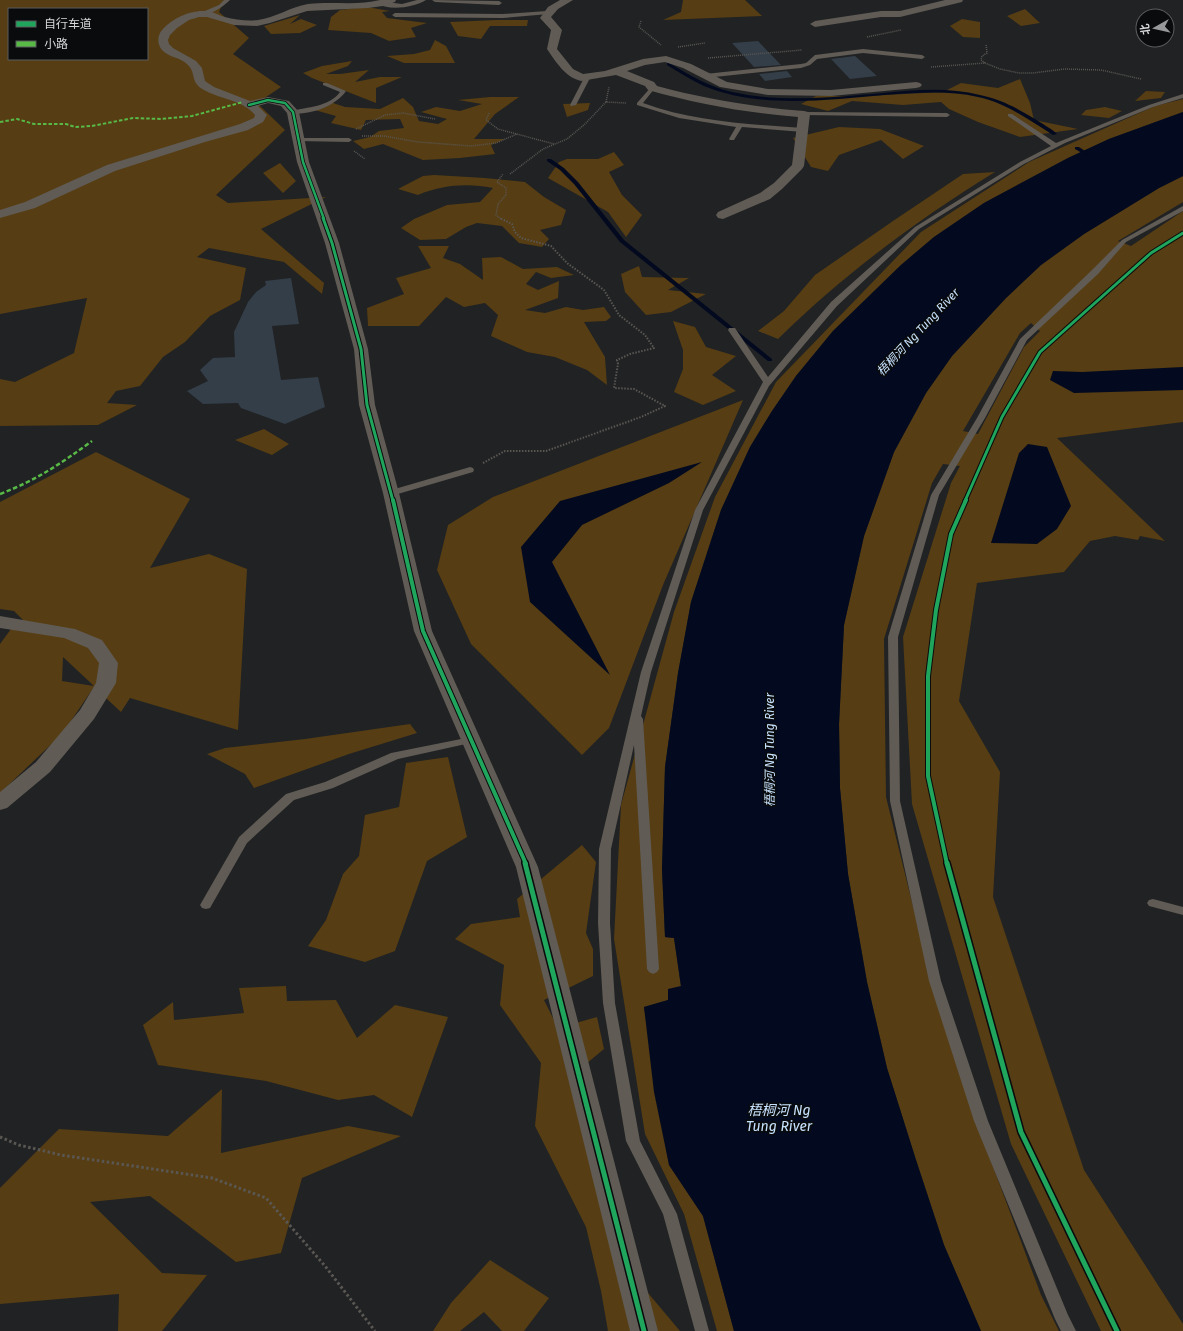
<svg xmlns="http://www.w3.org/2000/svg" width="1183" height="1331" font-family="'Fira Sans','Noto Sans SC',sans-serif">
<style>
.green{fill:#563d13;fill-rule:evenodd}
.water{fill:#030a1f}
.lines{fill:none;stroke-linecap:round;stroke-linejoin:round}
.stream{fill:#030a1f;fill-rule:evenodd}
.building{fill:#343e48}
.path-far2{stroke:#5a5753;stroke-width:1.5;stroke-dasharray:1 1;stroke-linecap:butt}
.path-far1{stroke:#5a5753;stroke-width:2;stroke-dasharray:1.5 1.5;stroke-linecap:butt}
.path{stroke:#5a5753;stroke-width:3;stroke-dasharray:2.5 2.5;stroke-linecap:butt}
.lane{fill:#605b54;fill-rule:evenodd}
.street{fill:#605b54;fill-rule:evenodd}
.quiet-far1{stroke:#58b947;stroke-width:2;stroke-dasharray:3.5 2;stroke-linecap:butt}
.quiet{stroke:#58b947;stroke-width:2.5;stroke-dasharray:4.5 2.5;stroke-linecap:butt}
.cycleway-far3-casing{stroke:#0a0b0c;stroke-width:4}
.cycleway-far2-casing{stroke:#0a0b0c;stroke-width:5}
.cycleway-far1-casing{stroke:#0a0b0c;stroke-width:6}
.cycleway-casing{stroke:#0a0b0c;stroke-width:8}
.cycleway-far3{stroke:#20a55d;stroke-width:2.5}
.cycleway-far2{stroke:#20a55d;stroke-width:3}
.cycleway-far1{stroke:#20a55d;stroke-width:4}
.cycleway{stroke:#20a55d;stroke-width:5}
.labels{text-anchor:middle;stroke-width:3;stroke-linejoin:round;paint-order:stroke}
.water-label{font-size:12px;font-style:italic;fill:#c6e1fe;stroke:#0a0b0c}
.near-water-label{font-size:14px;font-style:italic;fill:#c6e1fe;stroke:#0a0b0c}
</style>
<rect width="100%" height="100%" fill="#202224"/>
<path class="green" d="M0,0H224L219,12L249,38L233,54L281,87L257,103L285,130L216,195L228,203L326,197L261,229L324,283L322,294L284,262L209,248L197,257L246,268L240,300L210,316L185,342L163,357L140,386L116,391L107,403L137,405L98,425L0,426V379L15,382L74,353L87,298L0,314ZM9,9H147V59H9Z
M683,0H745L762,16L663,20L681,12Z
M367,7L390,11L382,12L387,18L427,23L411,28L416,37L389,41L371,33L328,30L331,17L340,10Z
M1025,9L1040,23L1021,26L1007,16Z
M300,15L290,24L301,19L317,25L300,33L271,34L264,26Z
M962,19L980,22V38L963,37L950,26Z
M496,20H528L527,26H490L481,39L458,36L450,22Z
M435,40L446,46L455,63H404L387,56L414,54L430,50Z
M352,61L348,66L326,74H340L369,70L355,82L380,77H402L376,88V103L312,78L303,73L322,66Z
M1020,79L1030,103L1034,120L1078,129L1020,137L978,122L949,109L941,102L903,105L852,101L828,111L801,104L816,96H866L943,92L961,83L998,88Z
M1146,91L1165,92L1161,98L1135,101Z
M490,97H519L495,114L474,139H505L491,145L495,154L460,158L423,160L383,144L364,149L353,141L370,137L379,131L404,128L400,119L366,120L361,130L331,123L336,116L311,109L330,102L345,107L380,109L403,98L413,107L419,121L438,124L447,119L421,112L436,107L460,111L482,104L458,100Z
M1183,99V112L1109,139L1068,158L984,203L934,237L901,265L833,331L796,376L772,411L750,447L721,510L691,602L678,673L665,767L662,869L665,937L674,938L681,987L668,1000L644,1007L669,1165L703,1216L734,1331H717L684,1214L645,1134L614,939L621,805L674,612L715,497L776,382L921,232L1029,162L1155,106Z
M590,103L588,110L567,117L563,104Z
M1105,107L1122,111L1109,118L1081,115L1086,110Z
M839,127L880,129L924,146L903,159L881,140L839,155L828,171L811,167L793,138Z
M614,152L624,165L609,172L622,195L642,215L626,237L608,212L548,178L559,162L567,159H598Z
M280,163L296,181L283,193L263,173Z
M995,172C917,220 843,275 778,339L758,331L784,311L815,275L893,221L963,174Z
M434,175L485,178L525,182L544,197L566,210L561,225L540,230L549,239L542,247L519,243L502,226L477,223L466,227L446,239L420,240L401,228L414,219L447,205L480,202L493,188C467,183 442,185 418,195L398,189L423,176Z
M1183,176V202L1118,241L1131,246L1183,211V422L1057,438L1165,541L1140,536L1138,540L1115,536L1090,541L1064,572L977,583L959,701L1000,772L993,897L1084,1170L1183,1324V1331H1101L1011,1144L912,804L903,637L951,483L960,466L943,464L932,483L884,639L886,797L928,967L970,1105L1041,1295L1059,1331H981L944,1245L916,1160L887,1068L867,982L848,874L840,788L839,724L844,625L864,536L894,452L926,393L952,356L1006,298L1041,265L1084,234L1159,188ZM1031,323L1040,331L1024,347L978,434L963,431L1020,333Z
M418,246H449L443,258L460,264L483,280L482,258L501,257L523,269L557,267L574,275L551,278L536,272L526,284L538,290L559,281L558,298L525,310L545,313L566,307L583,310L604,307L611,317L606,321L584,322L605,357L607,385L587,370L555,357L527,352L491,336L498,315L485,303L464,307L446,297L419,326H368L367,308L404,294L396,278L431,268Z
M639,266L642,277L689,278L668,290L706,294L671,312L646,315L625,292L621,274Z
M673,321L695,327L706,347L736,356L712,375L736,391L703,405L674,392L683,369V350Z
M743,400L663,585L609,728L582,755L471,644L437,570L448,525L493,497Z
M264,429L289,444L272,455L235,440Z
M96,452L190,499L150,568L209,554L247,569L238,730L130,698L121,712L94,687L62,734L0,793V644L11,629L36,633L14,611L0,609V502ZM63,657L94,686L62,681Z
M410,724L417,733L349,754L254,788L245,774L207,754L225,748L305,739Z
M448,757L467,837L427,861L395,951L365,962L308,946L326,920L343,874L359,856L365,815L399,807L406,763Z
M582,845L596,862L586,933L593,949V976L544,1000L558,1028L597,1017L604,1049L586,1064L643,1287L680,1331H608L601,1291L586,1227L535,1126L541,1063L500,1005L504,965L455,939L471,924L520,917L517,899Z
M286,986L287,1001L336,1000L357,1038L395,1005L448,1017L412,1117L374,1095L338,1100L266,1081L158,1065L143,1025L173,1002L174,1020L244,1013L239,988Z
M222,1089L221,1153L348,1126L401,1136L302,1178L281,1253L236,1262L150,1196L90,1202L162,1273L207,1275L162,1331H118L119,1294L0,1304V1188L59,1129L168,1136Z
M490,1260L549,1298L524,1331H502L484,1312L460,1331H433L451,1303Z"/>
<path class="water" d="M1183,112V176L1159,188L1084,234L1041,265L1006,298L952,356L926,393L894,452L864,536L844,625L839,724L840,788L848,874L867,982L887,1068L916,1160L944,1245L981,1331H734L703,1216L669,1165L654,1092L644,1007L668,1000V989L681,986L674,938L665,937L662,869L665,767L678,673L691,602L721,510L750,447L772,411L796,376L833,331L901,265L934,237L984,203L1068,158L1109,139Z
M1183,367V390L1074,393L1050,380L1053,371L1082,372Z
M1028,444L1047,447L1071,506L1057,529L1037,544L991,543L1019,453Z
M702,462L669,483L582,525L552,562L610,675L530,602L521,547L560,501Z"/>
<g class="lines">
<path class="stream" d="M667,63H669C690,75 709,87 732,92C782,103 834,97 883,93C915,90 948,87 980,95C1000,99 1017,108 1035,119C1042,124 1051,128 1057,134L1053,135C1029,120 1006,103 978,97C947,90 915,93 884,95C826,100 760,109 704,86C691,80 679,72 667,65Z
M1075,147H1079L1091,155L1087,156L1075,149Z
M547,159H551L564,168L578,182L624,240L772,359V361H768L620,242L574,184L560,170L547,161Z"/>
</g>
<path class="building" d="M758,41L781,65L754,67L732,43Z
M855,56L877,76L850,79L831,59Z
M787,71L792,77L765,81L759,74Z
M291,278L299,324L272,326L281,380L318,377L325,407L285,424L241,408L238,403L203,404L187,391L208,381L200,370L213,358L235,357L234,332L248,302L256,292L266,285L265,281Z"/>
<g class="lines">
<path class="path-far2" d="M641,21L639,27L661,45
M867,37L901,30
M678,47L705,43
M708,58L802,50
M985,63L981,60L982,56L987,53L986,44
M931,67L985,63L1000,69L1019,73H1033L1065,69L1101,70L1141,79
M606,102L609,87
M489,113L486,120L498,129L554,144
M356,129L385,115L403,113L435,119
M362,136H384L418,142L471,146L496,143L517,134
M354,151L365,159
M510,174L543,149L567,139L585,124L606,102L626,103
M501,219L496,215L498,204L506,195V188L497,182L503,174"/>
<path class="path-far1" d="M483,463L505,451H546L641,417L665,406L634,389L614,388L618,364L617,360L630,354L654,348L645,335L619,315L604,290L567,263L551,246L521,238L515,232L512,224L500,218"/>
<path class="path" d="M0,1137L19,1145L61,1155L212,1178L266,1198L325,1266L375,1331"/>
<path class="lane" d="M224,0H230C224,6 208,18 200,13L219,5Z
M417,0H426C413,8 389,11 375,3L378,1L402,4Z
M432,0L499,1L502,3L499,5L435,2Z
M547,11L550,13L549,14L503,18L395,17L392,15L395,13L503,14Z
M863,49L922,55L925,57L922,59L863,53L817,59L810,65L801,68L705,78L702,76L705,74L801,64L806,63L815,55Z
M587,76L590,78L576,105L571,106L570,105L584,78Z
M323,83H327L346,91C336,106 309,116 291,113V111C307,107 329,107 340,92L323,85Z
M652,86L655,88L643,103C695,122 748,124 803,128L806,130L803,132L742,127L734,140H730L729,139L736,127L679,118L637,105V103Z
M1183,94V98L1153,107L1065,143L1024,164L919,229L837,306L769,386L703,510L651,672L641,716L643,719L659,969L657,972L653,974L649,972L647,969L634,745L611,849L610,923L615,1003L640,1141L677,1214L709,1331H695L663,1214L626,1141L603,1003L598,923L599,849L641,672L695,510L763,382L728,330L729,328H735L768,377L831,302L915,227L1020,162L1051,146L1008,116V114H1012L1056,143L1149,105Z
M804,112L947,113L950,115L947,117L802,115V113Z
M299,138H349L352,140L349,142L297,141V139Z
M1183,206V211L1126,242L1098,274L1027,340L985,418L939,495L898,637L900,801L941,981L988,1121L1068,1315L1076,1331H1061L1055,1319L974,1121L929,981L890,801L888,637L931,495L977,418L1020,339L1092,270L1122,240Z
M470,467L473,468L474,470L473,472L391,496L387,493L388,491Z
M471,737L475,738L476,740L475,742L398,759L333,788L294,800L247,843L210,908L206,909L202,908L200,905L239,837L286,794L325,782L391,753Z
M1153,899L1183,907V915L1149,906L1147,903L1149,900Z"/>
<path class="street" d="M380,0H396L395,2L383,6L368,8L307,11L270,23L257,26L234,25L207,17H199L189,20L177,28L170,35L168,40L169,44L173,48L196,61L202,68L205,81L214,87L250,101L268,97L289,101L299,112L309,162L339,243L368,349L375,405L399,493L432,631L538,867L658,1331H630L516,867L414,631L383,493L359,405L354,349L325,243L297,162L287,113L281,106L268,103L258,106L267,115L263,122L248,130L205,142L115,171L35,208L0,218V210L25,202L107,165L240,124L254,118L255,115C244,101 221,99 206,91C189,83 197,74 188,65C181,57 169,58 162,50C158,45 157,39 160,33C168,20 189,10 205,11C212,11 218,15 225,17C235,20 248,21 258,20C275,18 290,7 308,4C332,1 357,6 380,0Z
M560,0H573L558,9L551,17L562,30L557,49L573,69L583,74L605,71L643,59L666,56L691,64L727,82L768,89L831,90L916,82L920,83L922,85L920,87L916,88L831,96L768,95L720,87L683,68L665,62L645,65L627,71L654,82L657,86C705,99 754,107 804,111L808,112L810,114L804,166L802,169L782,189L770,199L723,219L718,218L716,215L718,212L760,193L774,183L792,165L798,117C747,113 697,104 648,90L645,86L616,75L581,81C565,77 556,62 547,49L551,30L540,18L548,7Z
M945,0H963L962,2L900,17H881L815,27L810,24L815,21L881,11H900Z
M0,616L75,629L102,640L118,663L116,683L94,719L50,772L7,808L0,810V792L36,762L80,710L96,683L99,663L88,648L64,638L0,628Z"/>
<path class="quiet-far1" d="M0,122L17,119L34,124H66L75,127L92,126L133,118L161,119L192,116L243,102"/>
<path class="quiet" d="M0,494C37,480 60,464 92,441"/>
<defs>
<path id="cycleway-far3" d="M249,105L268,100L285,103L293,112L303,162L324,219"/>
<path id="cycleway-far2" d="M323,218L332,243L361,349L367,405L393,501
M965,501L1002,417L1040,352L1151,253L1183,233"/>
<path id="cycleway-far1" d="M393,500L423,631L526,864
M947,864L928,776V676L936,610L951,534L966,500"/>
<path id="cycleway" d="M525,863L644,1331
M947,863L1021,1132L1117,1331"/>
</defs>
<use href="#cycleway-far3" class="cycleway-far3-casing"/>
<use href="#cycleway-far2" class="cycleway-far2-casing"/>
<use href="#cycleway-far1" class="cycleway-far1-casing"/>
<use href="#cycleway" class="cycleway-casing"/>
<use href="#cycleway-far3" class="cycleway-far3"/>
<use href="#cycleway-far2" class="cycleway-far2"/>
<use href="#cycleway-far1" class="cycleway-far1"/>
<use href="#cycleway" class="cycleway"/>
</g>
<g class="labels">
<g class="water-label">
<text transform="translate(918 332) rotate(-47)" y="4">梧桐河 Ng Tung River</text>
<text transform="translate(770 750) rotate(-90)" y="4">梧桐河 Ng Tung River</text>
</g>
<g class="near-water-label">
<text x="779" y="1115">梧桐河 Ng<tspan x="779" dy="16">Tung River</tspan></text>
</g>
</g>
<rect x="8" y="8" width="140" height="52" fill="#0a0b0c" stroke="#5b5d5e"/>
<rect x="16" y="21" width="20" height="6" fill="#20a55d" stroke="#5b5d5e"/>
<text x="44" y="28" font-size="12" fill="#d5d7d9">自行车道</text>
<rect x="16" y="41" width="20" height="6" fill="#58b947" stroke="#5b5d5e"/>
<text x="44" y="48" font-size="12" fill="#d5d7d9">小路</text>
<g transform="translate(1155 28) rotate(262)"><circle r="19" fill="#0a0b0c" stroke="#5b5d5e"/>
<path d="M0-3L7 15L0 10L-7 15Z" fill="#96989a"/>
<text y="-6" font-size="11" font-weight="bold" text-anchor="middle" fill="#d5d7d9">北</text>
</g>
</svg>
